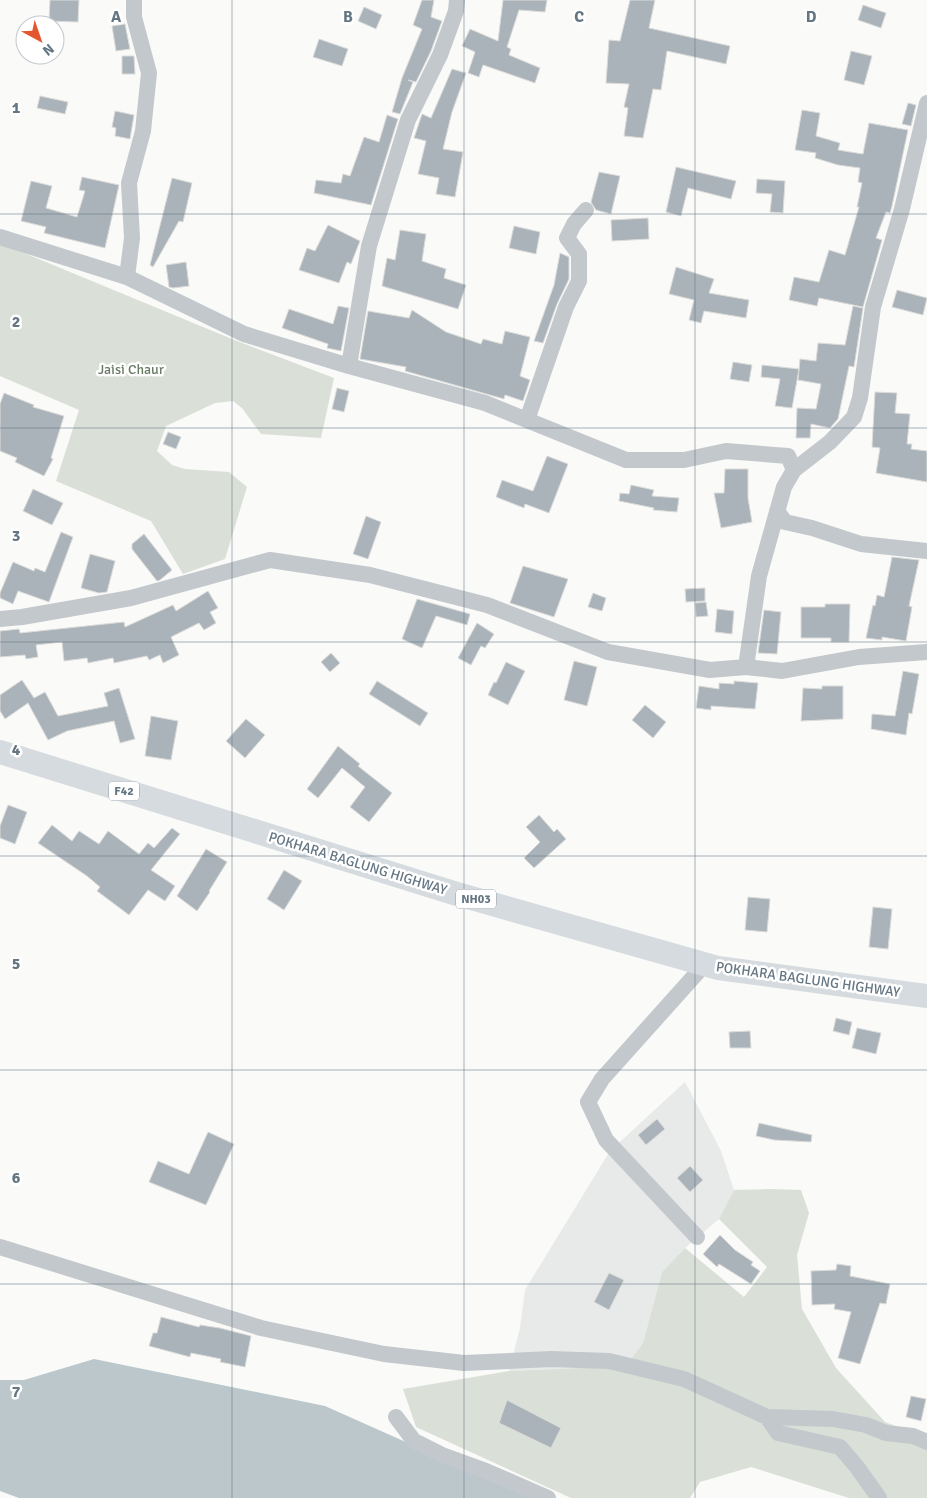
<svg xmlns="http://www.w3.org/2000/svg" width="927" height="1498" font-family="Signika,sans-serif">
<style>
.built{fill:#e8e9e9}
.green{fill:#dadfd7}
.water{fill:#bbc7cb}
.building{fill:#aab3b9;stroke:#dcdcda}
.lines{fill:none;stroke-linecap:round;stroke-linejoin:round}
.minor{stroke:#c3c8cc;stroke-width:16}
.highway{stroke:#d6dbdf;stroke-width:24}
.grid{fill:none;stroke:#657683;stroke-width:1;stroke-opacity:0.55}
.labels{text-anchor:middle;stroke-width:5;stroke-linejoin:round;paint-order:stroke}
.shield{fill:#fff;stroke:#939fa8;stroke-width:1}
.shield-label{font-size:12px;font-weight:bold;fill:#657683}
.park-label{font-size:14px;fill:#687a64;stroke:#fff}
.street-label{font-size:14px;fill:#657683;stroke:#fff}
.grid-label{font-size:16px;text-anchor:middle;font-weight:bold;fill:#657683;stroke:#fff;stroke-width:5;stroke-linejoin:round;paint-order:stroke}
</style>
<rect width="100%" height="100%" fill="#fafaf8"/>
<path class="built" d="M685,1082L721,1151L734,1190L719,1219L685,1248L662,1272L643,1343L626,1366L509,1371L520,1328L525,1290L569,1218L610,1151Z"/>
<path class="green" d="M0,243L232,339L334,378L321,438L261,434L242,408L233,401L215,403L166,426L157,451L172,465L185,469L229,472L247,487L225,559L183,574L151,521L56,481L79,410L0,376Z
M769,1189L801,1190L809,1213L797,1255L802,1309L836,1368L885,1422L927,1438V1498H849L751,1467L700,1482L690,1498H571L416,1427L403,1389L509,1371L626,1366L643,1343L662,1272L685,1248L744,1297L767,1267L719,1219L734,1190Z"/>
<path class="water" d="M94,1359L325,1406L531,1498H19L0,1491V1380H24Z"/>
<path class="building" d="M50,0H79L78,22L49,21Z
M422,0H434L431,17L442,21L431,51L416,82L408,80L413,82L400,114L392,112L402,78L422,29L413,25Z
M503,0H547L545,12L519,10L507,47L511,49L509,55L540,68L535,83L483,65L479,77L468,73L475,52L462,46L470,29L498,41Z
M630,0H655L649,28L730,46L726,64L667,51L661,90L653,89L643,138L624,136L628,108L624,107L629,84L606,83L609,40L620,41Z
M863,5L886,13L881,28L858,20Z
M364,7L382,15L376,29L358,21Z
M125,24L130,49L116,51L112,26Z
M319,39L348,49L342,66L313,57Z
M851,51L872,56L864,85L844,80Z
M122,56H134L135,74H122Z
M452,69L466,73L452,112L443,149L463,152L455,197L436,194L439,178L418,174L426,141L414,138L422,114L431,118Z
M40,96L68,102L65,114L37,108Z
M908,103L916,105L911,126L902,124Z
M802,110L820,113L816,136L840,143L838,150L863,154L869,123L908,130L892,206L890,213L886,212L876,238L882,240L863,307L819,298L817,306L789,300L794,277L819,282L829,250L845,255L859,207H857L862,183L858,182L860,168L838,165L815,158L816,153L795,150Z
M115,111L134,115L130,139L115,136L116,128L112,127Z
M387,115L398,119L371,205L314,193L316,180L341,183L343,174L350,176L364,137L379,142Z
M676,167L736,181L731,199L688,188L681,216L666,212Z
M599,172L620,176L611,214L596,210L591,202Z
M82,177L119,185L105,248L44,233L46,227L21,221L31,181L52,186L46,208L77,217L85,191L79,190Z
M172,178L192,183L183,222L179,221L153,267L150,265Z
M757,179L785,181L783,213L770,212L772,194L756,193Z
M648,218L649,239L612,241L611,220Z
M328,225L360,241L351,264L347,262L339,283L299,270L307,248L315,251Z
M514,226L540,232L536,254L509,248Z
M400,230L426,234L422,261L446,269L444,278L466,285L458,309L382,286L387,258L395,260Z
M560,253L569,257V279L557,304L543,343L534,341L554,285Z
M186,262L189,286L173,288L169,287L166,265Z
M676,267L714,279L709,293L749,300L746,318L704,311L701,323L689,320L694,300L669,294Z
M897,290L927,298L923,315L892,307Z
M338,306L349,308L341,351L327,348L328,344L282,328L289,309L333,324Z
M853,306L863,308L854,367L849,366L838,419L830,428L811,424L810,438H796L797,408L816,409L821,384L798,380L800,359L816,361L818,343L845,345Z
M412,310L446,332L481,344L483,339L502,344L505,331L530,337L520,376L530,380L523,401L505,395L504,399L405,371L406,367L360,359L368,311L409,318Z
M733,362L752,365L749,382L730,379Z
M762,365L799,369L792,408L775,406L780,379L761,377Z
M337,388L349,391L344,412L332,409Z
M875,392L897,393L895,413L910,414L907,444H912L911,449L927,451V482L876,473L880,448L872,447Z
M4,393L34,405L33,407L64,416L51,458L53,459L44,476L15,462L17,458L0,451V404Z
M168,432L181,437L176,449L163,444Z
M547,456L568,464L549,513L525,504L524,508L496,497L502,480L533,491Z
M725,469H748V498L752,522L721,528L714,493H724Z
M631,485L654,490L652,496L679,498L677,512L653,510L654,508L619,501L620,493L629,494Z
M33,489L63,503L52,525L23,511Z
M366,516L381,522L368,559L353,554Z
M61,532L73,537L49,602L18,591L13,604L0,598V593L13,562L34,571L35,568L45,572Z
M144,534L172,570L160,580L157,581L132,549V544Z
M90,554L115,561L107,592L99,593L81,588Z
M892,557L919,560L909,606L912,607L906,641L882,637V640L866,638L873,605L875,606L877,595L884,597Z
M523,566L568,579L554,617L510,603Z
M705,588V601L686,602L685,589Z
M208,591L218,608L210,612L216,623L204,630L199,623L171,637L179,655L163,663L160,655L149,660L147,656L114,663L113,658L88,663L87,658L64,661L62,642L36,645L38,657L26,659L25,655L0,657V631L19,629L20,633L124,622L125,627L173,605L176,611Z
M593,593L606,598L602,611L588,607Z
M417,599L470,614L467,625L436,616L422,648L402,639Z
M706,602L708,616L696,617L695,603Z
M825,604H850L849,642H831V638H801V607H825Z
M717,609L734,611L732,634L715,632Z
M764,610L781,612L777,654L758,653Z
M477,623L494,634L485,648L481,646L471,665L458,658Z
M331,653L340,663L330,672L321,662Z
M574,661L597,667L587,706L564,700Z
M506,662L525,671L508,705L488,695L494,682L496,683Z
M903,671L919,674L912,714L909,713L906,735L871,729L872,714L895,716Z
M22,680L34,698L45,692L58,716L108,706L104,693L119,688L135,739L120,743L114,721L67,731L48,740L28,703L5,719L0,711V695Z
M377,681L428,713L420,726L369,694Z
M734,681L758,683L755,709L711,706V710L696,708L699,686L719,689V683L734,684Z
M822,686H843V719L801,721L803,688L822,689Z
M645,705L666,722L653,738L632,720Z
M151,716L178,721L171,760L145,756Z
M246,719L265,735L245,758L226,741Z
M338,746L360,764L358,766L392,793L369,822L350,807L365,787L342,768L318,798L307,789Z
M8,805L27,812L15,844L0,838V826Z
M539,815L554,832L557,829L566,839L534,868L524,858L540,842L526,827Z
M52,825L72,841L79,831L99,844L108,831L139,854L148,843L154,848L172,828L180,834L151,870L175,886L165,901L148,890L129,915L97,891L100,887L87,876L38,843Z
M206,849L227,862L209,891L210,892L197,911L177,896Z
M284,870L302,881L284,910L267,899Z
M748,897L770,899L767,932L745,930Z
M873,907L892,909L888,949L869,947Z
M836,1018L852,1022L849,1035L833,1031Z
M857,1028L881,1033L876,1054L852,1048Z
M750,1031L751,1048H730L729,1032Z
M657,1119L665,1129L646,1145L638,1135Z
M759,1123L812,1135L811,1142L774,1140L756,1136Z
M208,1132L234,1144L206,1205L149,1182L158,1161L189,1174Z
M690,1166L703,1180L690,1192L677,1178Z
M720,1235L735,1250L753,1262L751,1265L760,1271L751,1284L719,1264L717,1267L703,1254Z
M837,1264L851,1266L850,1276L890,1284L886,1304L880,1303L860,1364L838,1358L851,1312L834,1309L835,1304L812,1305L811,1271L836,1270Z
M609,1273L624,1280L609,1310L594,1302Z
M161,1317L199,1327L200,1325L220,1328L251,1336L245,1367L220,1362L221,1359L191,1353L190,1357L149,1346L153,1333H157Z
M911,1396L926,1399L921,1421L906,1417Z
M507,1400L561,1428L551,1448L499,1423Z"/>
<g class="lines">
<path class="minor" d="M0,237L127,277L244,334L349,366L485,403L626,460H684L726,451L788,456L794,470
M127,277L132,238L129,183L143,131L149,73L134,17V0
M349,366L369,246L408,120L440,55L456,11L457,0
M527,420L566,307L579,281V254L567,238L574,224L586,210
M777,511L785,522L812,528L861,544L927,551
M0,619L22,617L131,598L270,560L370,575L487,605L608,652L710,670L746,667L782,671L859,657L927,652
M746,667L759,576L784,487L794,470L830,442L854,417L860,398L873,307L902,209L927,103
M697,1237L606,1140L588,1102L602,1079L705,964
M0,1247L261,1328L384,1354L464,1363L551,1359L609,1361L684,1379L767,1417L833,1419L866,1425L886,1433L913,1436L927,1442
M396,1417L414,1441L442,1455L486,1471L548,1498
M767,1417L778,1433L840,1447L857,1467L879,1498"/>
<path class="highway" d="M0,752L457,894L718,968L927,996"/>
</g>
<path class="grid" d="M232,0V1498M464,0V1498M695,0V1498M0,214H927M0,428H927M0,642H927M0,856H927M0,1070H927M0,1284H927"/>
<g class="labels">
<g class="shield">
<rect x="109" y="781.5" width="30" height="19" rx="4"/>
<rect x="456" y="889.5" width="40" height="19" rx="4"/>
</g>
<g class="shield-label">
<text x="124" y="795">F42</text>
<text x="476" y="903">NH03</text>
</g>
<g class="park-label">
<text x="131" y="374">Jaisi Chaur</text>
</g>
<g class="street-label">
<text transform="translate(358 863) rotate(17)" y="5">POKHARA BAGLUNG HIGHWAY</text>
<text transform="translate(808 979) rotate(8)" y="5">POKHARA BAGLUNG HIGHWAY</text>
</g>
</g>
<g class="grid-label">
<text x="116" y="22">A</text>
<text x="348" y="22">B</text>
<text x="579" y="22">C</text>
<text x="811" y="22">D</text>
<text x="16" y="113">1</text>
<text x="16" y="327">2</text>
<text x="16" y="541">3</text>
<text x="16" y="755">4</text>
<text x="16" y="969">5</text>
<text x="16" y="1183">6</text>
<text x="16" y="1397">7</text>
</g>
<g transform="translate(40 40) rotate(140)"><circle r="24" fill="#ffffff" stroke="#c1c8cd"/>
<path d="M0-4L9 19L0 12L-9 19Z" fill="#e4572e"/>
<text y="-8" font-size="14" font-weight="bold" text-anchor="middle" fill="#657683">N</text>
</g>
</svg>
